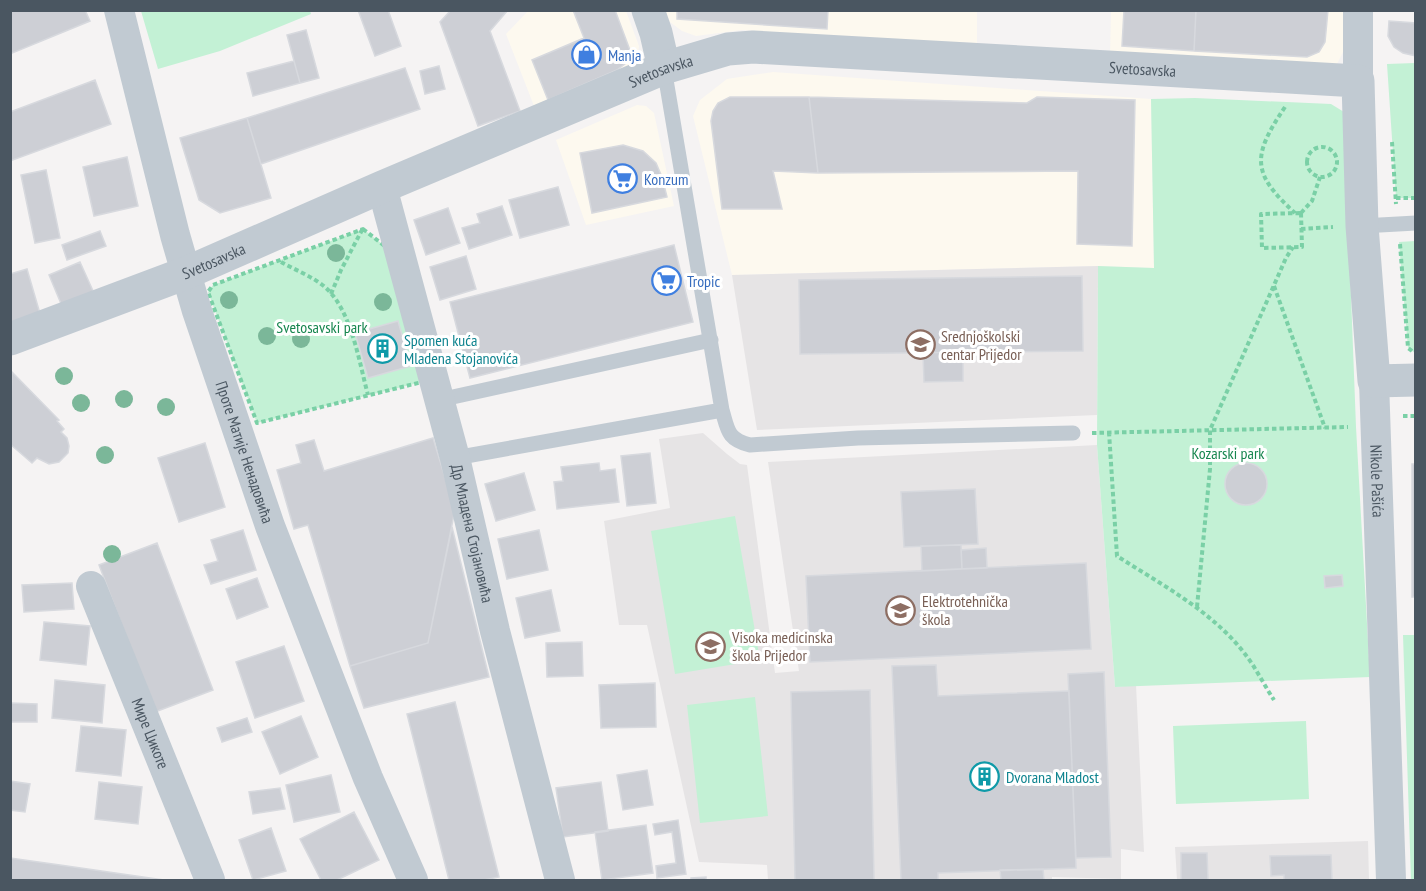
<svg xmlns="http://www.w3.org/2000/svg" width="1426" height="891" font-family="'PT Sans Narrow',sans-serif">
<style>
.commercial{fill:#fdf9ef}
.education{fill:#e6e4e5}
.green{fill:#c3f1d5}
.building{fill:#cdcfd5;stroke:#d7d9de;stroke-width:1.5}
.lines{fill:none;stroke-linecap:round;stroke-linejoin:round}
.path{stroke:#7ad0a6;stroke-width:4;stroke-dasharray:4.5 3;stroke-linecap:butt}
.service{stroke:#c1cad2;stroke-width:15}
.minor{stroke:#c1cad2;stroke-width:30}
.tertiary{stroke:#c1cad2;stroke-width:33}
.tree{fill:#7bb799}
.labels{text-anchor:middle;stroke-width:6;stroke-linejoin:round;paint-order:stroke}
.shop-label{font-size:16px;fill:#366cbe;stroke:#fff;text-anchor:start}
.street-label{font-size:16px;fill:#4a5661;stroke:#fff}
.park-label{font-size:16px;fill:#17864f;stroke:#fff}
.education-label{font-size:16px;fill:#785e54;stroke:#fff;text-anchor:start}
.culture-label{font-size:16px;fill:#0d838f;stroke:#fff;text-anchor:start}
</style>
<rect width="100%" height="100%" fill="#f5f3f3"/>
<path class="commercial" d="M528,11H626L639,46L638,53L624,71L536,111L506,34Z
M665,11H977V43L837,37L742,30L696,36L682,31L670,22Z
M1111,11H1345L1344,50L1335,68L1110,56Z
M773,72L1151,99L1154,268L1098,266L732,275L693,116L700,100L727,79Z
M637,105L646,106L654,113L674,206L586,225L556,140Z"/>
<path class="education" d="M1098,266L1097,415L757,430L732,275Z
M703,433L727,454L740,464L747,465L775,673L799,671L768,462L1097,445L1115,687L1136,685L1144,852L1121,849V879L1052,877V880H768L767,865L699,862L647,625H619L604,521L670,508L659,439Z
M1368,841L1369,880H1177L1175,847Z"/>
<path class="green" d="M310,11L311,14L220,51L158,69L141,11Z
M1415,63V198H1396L1387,64Z
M1195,98L1331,104L1344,112L1356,427L1370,677L1115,687L1097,445L1098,266L1154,268L1151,99Z
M363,229L386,247L422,382L257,423L208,292L213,285Z
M1415,241H1416L1415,353L1408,348L1399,242Z
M735,516L760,660L675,674L651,531Z
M1403,635H1415V880H1411Z
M755,697L768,816L700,823L687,705Z
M1306,721L1309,799L1176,804L1173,726Z"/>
<path class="building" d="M10,10H85L90,21L10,54Z
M358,10H388L401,46L375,56Z
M451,10H508L490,31L520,111L478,126L440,22Z
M573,10H615L631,53L626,63L617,70L548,100L532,60L584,38Z
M677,10H828L827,29L677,19Z
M1124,10H1196L1194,51L1122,46Z
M1196,10H1328L1325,42L1319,52L1307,57L1194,51Z
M1389,21L1416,23V56L1403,53L1394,47L1388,36Z
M306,30L319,78L300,83L287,35Z
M294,61L300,83L253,96L247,73Z
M439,66L445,89L425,94L420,71Z
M405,68L420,109L261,164L247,118Z
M95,80L111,124L10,161V112Z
M730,97H809L818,173L773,171L782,209H722L711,121L713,111L718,103Z
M809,97L1027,103L1037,97L1135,100L1132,246L1077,244L1078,171L818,173Z
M247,118L271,198L220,213L199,200L180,138Z
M623,145L643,151L656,163L662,177L667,197L592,213L580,153Z
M127,157L138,206L94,216L83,167Z
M46,170L60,238L35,243L21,175Z
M558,187L569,225L520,238L509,200Z
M502,206L512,235L469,249L462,228L480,223L477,214Z
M448,208L460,243L426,255L414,220Z
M100,231L106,246L67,260L62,245Z
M674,245L693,322L470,378L450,302Z
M466,256L476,289L440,300L430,267Z
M80,262L94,293L62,306L49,275Z
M27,269L41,317L10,325V274Z
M1082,276L1083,351L800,354L799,280Z
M398,321L411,366L368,378L355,333Z
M963,352V381L924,382L923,353Z
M12,372L59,420L57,421L64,429L61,432L67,438L69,446L68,453L59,462L49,464L37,458L32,463L10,444Z
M433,438L455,510L428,643L350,666L308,525L294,529L277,470L301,463L296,445L314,440L324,471Z
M205,443L225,507L179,522L158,458Z
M650,453L656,503L627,506L621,456Z
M599,463L600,471L615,469L619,502L557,509L554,482L563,481L561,467Z
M1225 484a21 21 0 1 1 42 0a21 21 0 1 1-42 0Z
M1412,464H1416V597H1412Z
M524,473L535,510L496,521L485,484Z
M975,489L978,544L904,547L901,492Z
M452,527L489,677L364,708L350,666L428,643Z
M243,530L256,570L211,584L204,565L218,561L211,540Z
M539,530L548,570L507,579L498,539Z
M157,543L213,690L155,712L99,565Z
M961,545L962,569L922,571L921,546Z
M986,548L987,568L962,569L961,550Z
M1086,563L1091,649L810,662L806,576Z
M1342,575L1343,586L1325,588L1324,576Z
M257,578L268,607L237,619L226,589Z
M72,583L74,609L24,612L22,585Z
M551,590L560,631L525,638L516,598Z
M44,622L90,626L86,665L40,660Z
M582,642L583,676L547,677L546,643Z
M284,646L304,701L255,718L236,662Z
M936,665L938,696L1069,691L1076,868L938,873V880H901L892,666Z
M1104,672L1111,857L1076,858L1068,674Z
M55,680L105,685L102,723L52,718Z
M655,683L656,727L601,728L599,685Z
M870,690L874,880H795L791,692Z
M455,702L499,877L484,880H449L407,714Z
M10,703L37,704V722H10Z
M301,716L318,757L280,774L262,732Z
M247,718L252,732L222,742L217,728Z
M81,726L126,730L121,776L76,771Z
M647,770L653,805L623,810L617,775Z
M331,775L340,812L294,822L286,785Z
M10,781L30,784L25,812L10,810Z
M99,782L142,787L138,824L95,819Z
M601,782L608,831L563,837L556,788Z
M280,788L285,809L253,814L249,792Z
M354,812L379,860L337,880H321L300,839Z
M678,820L686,874L657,878L656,866L676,863L672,832L655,835L653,824Z
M646,825L653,873L602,880L595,832Z
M271,828L286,871L253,880L239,840Z
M1181,853H1207L1208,880H1181Z
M1331,855L1332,880H1284V875L1271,876L1270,856Z
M10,858L60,865L164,880H10Z
M1043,869L1044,880H1001L1000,870Z
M706,877V880H691V878Z"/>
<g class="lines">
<path class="path" d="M1285,107C1252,156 1251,173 1295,213
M1392,142L1396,204
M1307 162a15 15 0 1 1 30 0a15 15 0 1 1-30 0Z
M1396,198H1416
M1301,213L1302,247L1262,248L1261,214Z
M1301,213L1312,201L1320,177
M363,229L386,247L422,382L257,423L208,292L213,285Z
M1301,229L1333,227
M1400,244L1408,348L1412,351
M281,262C295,270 314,277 326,288C352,312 359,362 368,395
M1274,286L1325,428
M331,294L341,270L362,230
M1403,416H1416
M1109,432L1117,556C1162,585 1212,611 1245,654C1256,668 1264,685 1274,700
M1092,433L1348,427
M1197,607L1210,469V430L1286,258L1293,247"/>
<path class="service" d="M664,68L722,410C728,430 727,439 750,445L858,438L1073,433
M1362,226L1416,223
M439,400L711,340
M455,458L722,410"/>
<g class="minor">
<path id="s1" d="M119,10L175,235L197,311L270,526L368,778L413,880"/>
<path d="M1358,10V81"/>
<path id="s2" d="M382,187L455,458L495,631L560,880"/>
<path id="s3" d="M1374,381L1391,880"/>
<path id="s4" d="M91,586L210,880"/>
</g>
<g class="tertiary">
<path d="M648,10L656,33L664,68"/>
<path id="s5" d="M10,339L186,273L382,187L664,68L728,49L753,47L1358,81L1362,226L1374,381L1416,380"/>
</g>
</g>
<g class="tree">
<circle cx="336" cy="253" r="9"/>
<circle cx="229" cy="300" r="9"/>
<circle cx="383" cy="302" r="9"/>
<circle cx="267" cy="336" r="9"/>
<circle cx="301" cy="339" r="9"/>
<circle cx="64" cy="376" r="9"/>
<circle cx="124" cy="399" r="9"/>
<circle cx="81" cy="403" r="9"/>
<circle cx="166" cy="407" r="9"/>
<circle cx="105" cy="455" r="9"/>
<circle cx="112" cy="554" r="9"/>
</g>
<defs>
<symbol id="shop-ring" viewBox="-11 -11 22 22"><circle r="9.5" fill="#fff" stroke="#3f7fe0" stroke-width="1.5"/><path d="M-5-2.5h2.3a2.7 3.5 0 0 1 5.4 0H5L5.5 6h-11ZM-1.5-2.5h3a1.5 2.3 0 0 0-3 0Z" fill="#3f7fe0"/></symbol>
<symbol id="supermarket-ring" viewBox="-11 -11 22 22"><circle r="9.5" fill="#fff" stroke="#3f7fe0" stroke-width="1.5"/><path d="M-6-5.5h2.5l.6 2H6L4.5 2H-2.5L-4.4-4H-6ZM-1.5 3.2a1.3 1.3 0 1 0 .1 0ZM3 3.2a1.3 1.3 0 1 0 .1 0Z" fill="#3f7fe0"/></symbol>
<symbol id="school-ring" viewBox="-11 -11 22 22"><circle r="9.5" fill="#fff" stroke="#8d6e63" stroke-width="1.5"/><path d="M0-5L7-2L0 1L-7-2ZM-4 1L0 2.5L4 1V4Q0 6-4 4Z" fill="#8d6e63"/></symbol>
<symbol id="building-ring" viewBox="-11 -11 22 22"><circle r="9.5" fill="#fff" stroke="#0f9aa8" stroke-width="1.5"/><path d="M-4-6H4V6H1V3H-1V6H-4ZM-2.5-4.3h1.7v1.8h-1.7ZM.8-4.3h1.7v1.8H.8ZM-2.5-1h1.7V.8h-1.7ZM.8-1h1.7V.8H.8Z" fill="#0f9aa8"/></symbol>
</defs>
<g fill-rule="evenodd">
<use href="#shop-ring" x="570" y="38" width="33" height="33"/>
<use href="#supermarket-ring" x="606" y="162" width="33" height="33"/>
<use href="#supermarket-ring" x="650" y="264" width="33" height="33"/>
<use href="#school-ring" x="904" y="328" width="33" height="33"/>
<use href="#building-ring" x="366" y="332" width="33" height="33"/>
<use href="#school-ring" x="884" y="594" width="33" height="33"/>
<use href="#school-ring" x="694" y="630" width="33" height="33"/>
<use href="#building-ring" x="968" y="760" width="33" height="33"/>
</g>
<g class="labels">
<g class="shop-label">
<text x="608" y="61">Manja</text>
<text x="644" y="185">Konzum</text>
<text x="687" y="287">Tropic</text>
</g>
<g class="street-label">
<text dy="6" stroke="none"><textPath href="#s5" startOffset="1190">Svetosavska</textPath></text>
<text dy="6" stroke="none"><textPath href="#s5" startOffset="704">Svetosavska</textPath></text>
<text dy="6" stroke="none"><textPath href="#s5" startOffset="218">Svetosavska</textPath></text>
<text dy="6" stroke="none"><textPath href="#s1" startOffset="460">Проте Матије Ненадовића</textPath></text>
<text dy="6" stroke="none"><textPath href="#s3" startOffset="100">Nikole Pašića</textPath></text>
<text dy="6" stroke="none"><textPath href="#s2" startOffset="358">Др Младена Стојановића</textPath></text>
<text dy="6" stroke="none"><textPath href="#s4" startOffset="159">Мире Цикоте</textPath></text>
</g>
<g class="park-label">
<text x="322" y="333">Svetosavski park</text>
<text x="1228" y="459">Kozarski park</text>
</g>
<g class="education-label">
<text x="941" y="342">Srednjoškolski<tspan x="941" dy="18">centar Prijedor</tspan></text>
<text x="922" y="607">Elektrotehnička<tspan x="922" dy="18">škola</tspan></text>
<text x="732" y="643">Visoka medicinska<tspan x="732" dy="18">škola Prijedor</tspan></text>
</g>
<g class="culture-label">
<text x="404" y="346">Spomen kuća<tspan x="404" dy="18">Mladena Stojanovića</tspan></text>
<text x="1006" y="783">Dvorana Mladost</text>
</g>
</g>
<rect width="1426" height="891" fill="none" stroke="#4a5661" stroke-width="24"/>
</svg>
